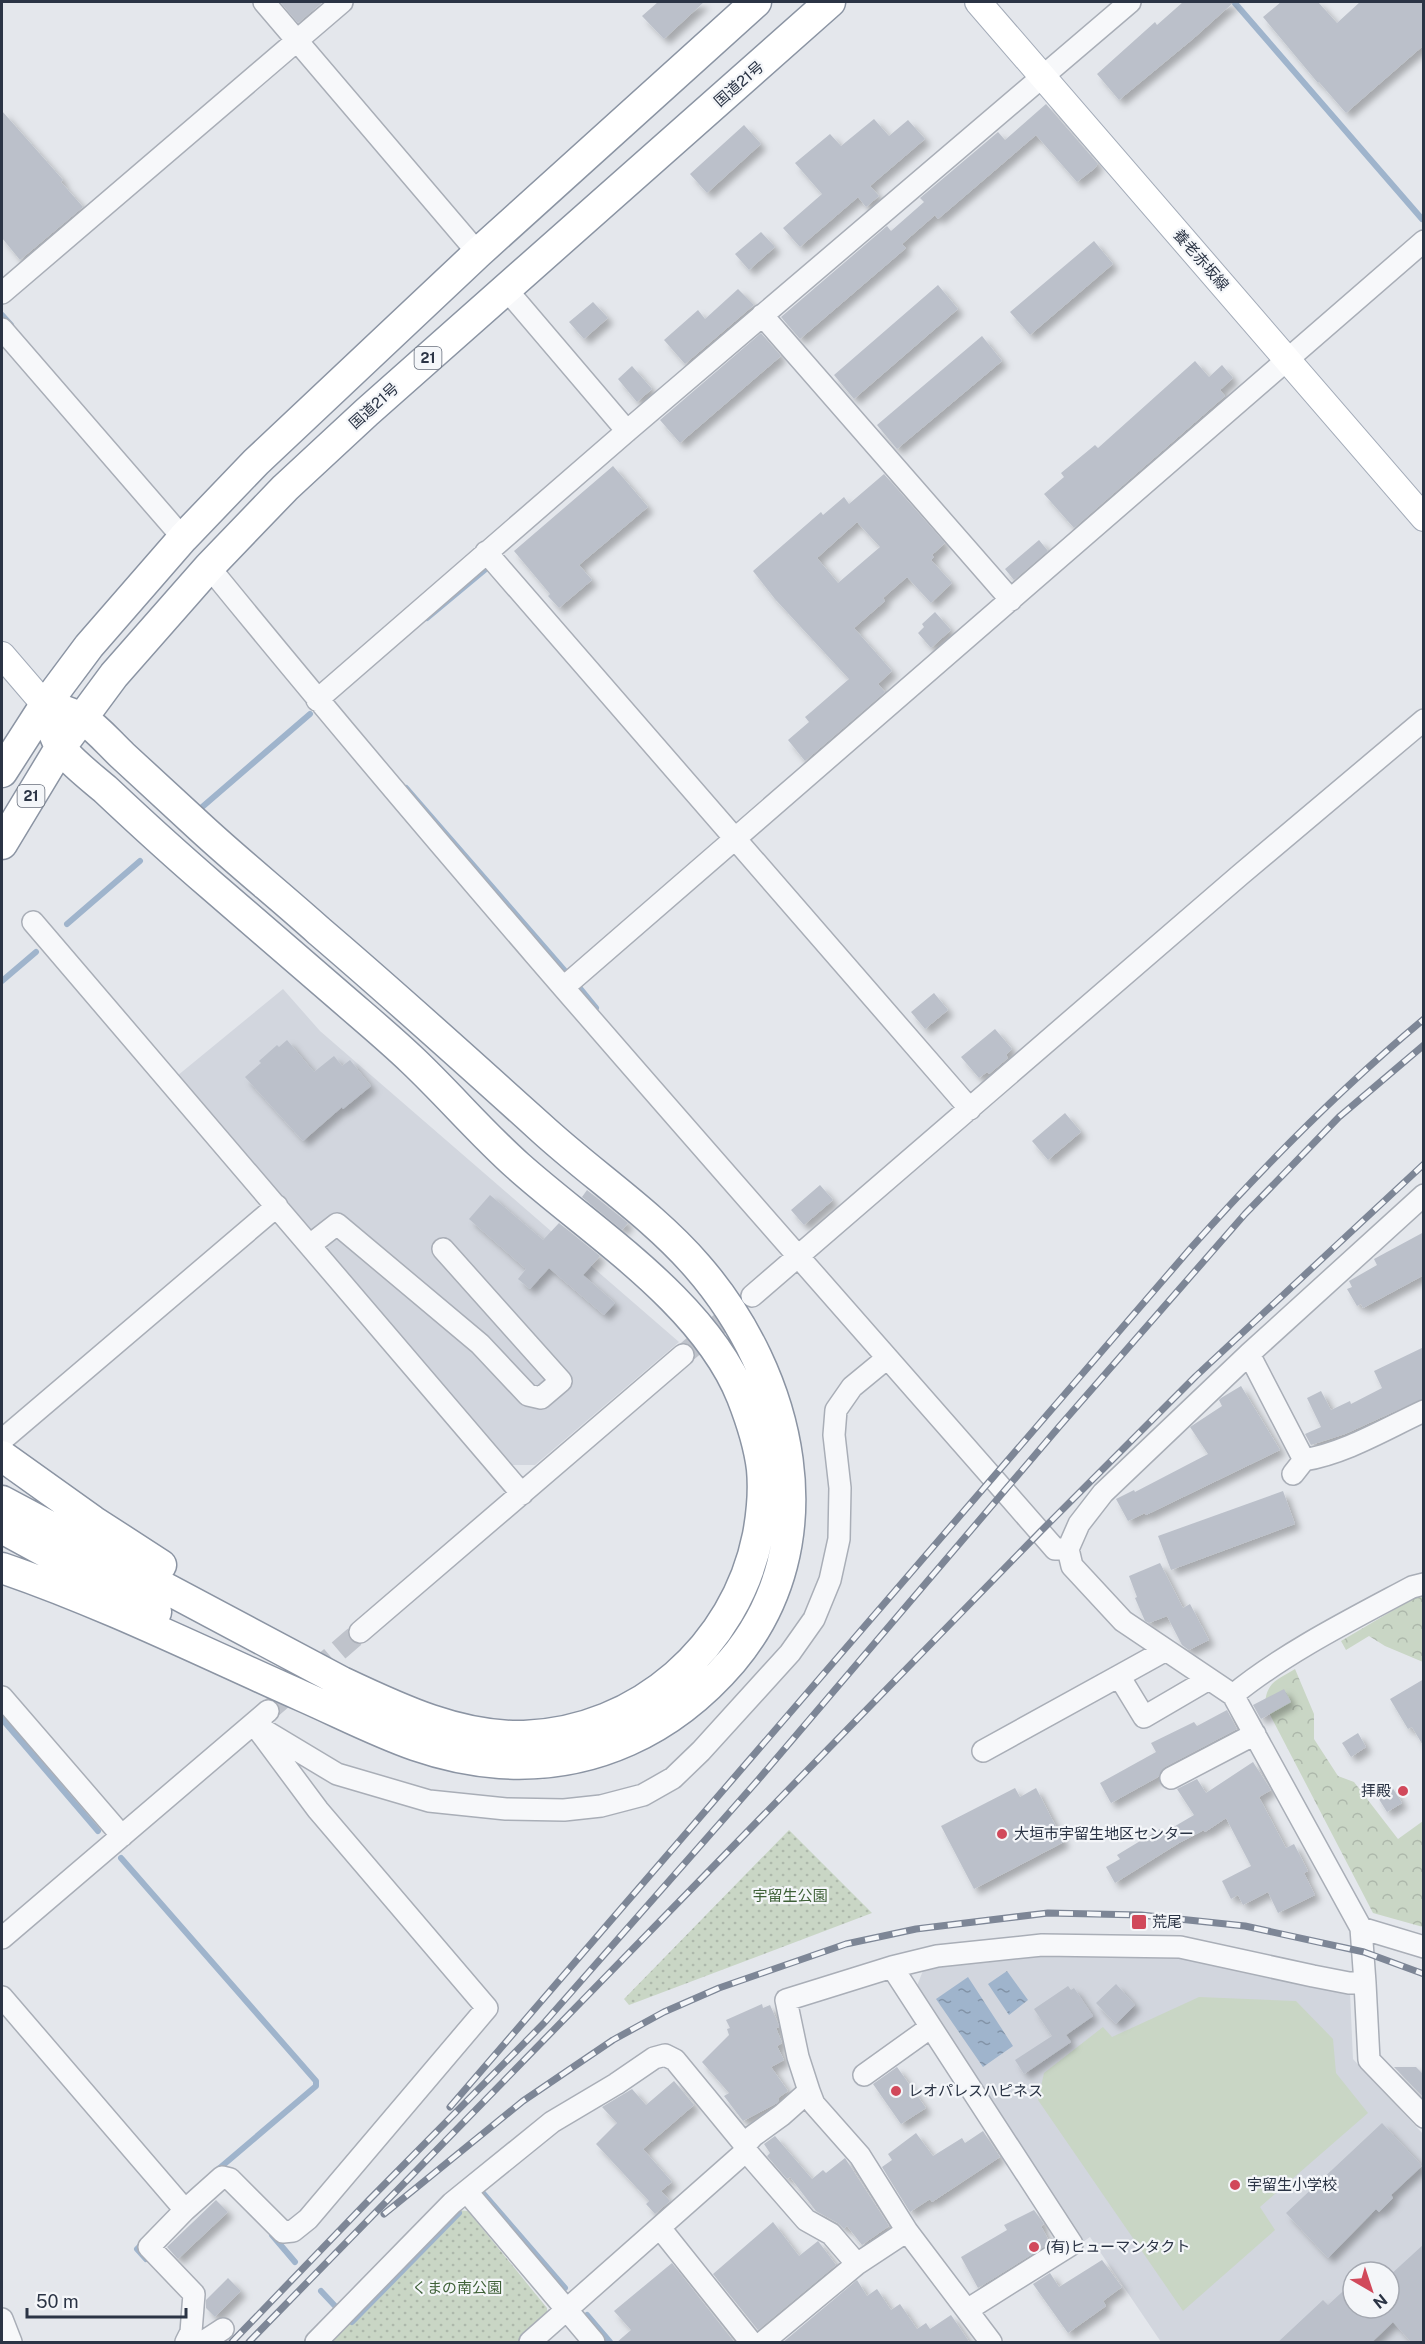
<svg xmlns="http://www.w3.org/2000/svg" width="1425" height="2344" font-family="'Public Sans','Noto Sans JP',sans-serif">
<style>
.built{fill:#d2d6de;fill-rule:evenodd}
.forest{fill:url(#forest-crowns)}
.park{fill:url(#park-dots)}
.pitch{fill:#c9d6c5}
.water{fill:url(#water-ripples)}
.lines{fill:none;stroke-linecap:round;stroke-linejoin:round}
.stream{stroke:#9fb4cc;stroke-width:6}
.building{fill:#bbc0ca;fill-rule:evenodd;filter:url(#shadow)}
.minor-tunnel{stroke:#bfc3cb;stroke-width:21;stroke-dasharray:21 10;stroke-linecap:butt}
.minor-casing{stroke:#a9aeb7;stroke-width:24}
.major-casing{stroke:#a3abb8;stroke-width:28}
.highway-casing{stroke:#8b94a3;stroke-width:33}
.minor{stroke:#f7f8fa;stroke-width:21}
.major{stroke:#fff;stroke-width:26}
.highway{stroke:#fff;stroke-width:30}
.rail-casing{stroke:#7d8696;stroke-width:7}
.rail{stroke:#f4f6f9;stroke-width:4.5;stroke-dasharray:14;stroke-linecap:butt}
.poi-dot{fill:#d1495b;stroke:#f4f6f9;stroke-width:2}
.labels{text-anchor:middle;stroke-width:4.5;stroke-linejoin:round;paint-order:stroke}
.shield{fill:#f4f6f9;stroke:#676e7b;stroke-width:1.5}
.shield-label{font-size:14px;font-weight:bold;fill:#2b3445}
.street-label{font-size:15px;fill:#2b3445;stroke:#f4f6f9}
.poi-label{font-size:15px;fill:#2b3445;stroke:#f4f6f9;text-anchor:start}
.park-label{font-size:15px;fill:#3f6138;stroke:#f4f6f9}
</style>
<defs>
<pattern id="forest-crowns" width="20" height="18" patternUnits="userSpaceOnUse" patternTransform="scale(1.5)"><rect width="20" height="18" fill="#c9d6c5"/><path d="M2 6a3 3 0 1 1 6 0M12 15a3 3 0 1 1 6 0" fill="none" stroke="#adb8ab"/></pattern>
<pattern id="park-dots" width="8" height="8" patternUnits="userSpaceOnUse" patternTransform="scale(1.5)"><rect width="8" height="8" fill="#c9d6c5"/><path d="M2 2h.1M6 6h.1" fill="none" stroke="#adb8ab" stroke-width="1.8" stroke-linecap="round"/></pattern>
<pattern id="water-ripples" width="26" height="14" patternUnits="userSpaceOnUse" patternTransform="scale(1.5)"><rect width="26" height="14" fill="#9fb4cc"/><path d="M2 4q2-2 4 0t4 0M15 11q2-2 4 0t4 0" fill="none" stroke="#8293a7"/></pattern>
<filter id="shadow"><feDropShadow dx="5.5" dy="5.5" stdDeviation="3" flood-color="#0004"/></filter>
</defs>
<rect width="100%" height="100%" fill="#e4e7ec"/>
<path class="built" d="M283,989L320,1031L679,1342L535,1465H508L177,1076Z
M1053,1955L1174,1957L1350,1993L1353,2059L1423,2134V2342H1161L1090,2237L1083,2242L915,1991L924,1968ZM1353,2272H1389V2308H1353Z"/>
<path class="forest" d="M1423,1594V1662L1385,1646L1369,1636L1346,1650L1341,1641L1419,1595Z
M1295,1669L1314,1714V1739L1338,1776L1354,1782L1398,1839L1423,1821V1927L1373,1913L1265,1705C1266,1682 1277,1680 1295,1669Z"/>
<path class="park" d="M789,1830L872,1913L629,2005L624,1999Z
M455,2210L468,2211L547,2308V2316L517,2342H328Z"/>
<path class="pitch" d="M1199,1997L1296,2001L1333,2039L1336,2073L1368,2113L1260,2207L1275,2230L1183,2311L1038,2100L1044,2073L1103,2027L1112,2037Z"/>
<path class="water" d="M1007,1971L1028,2000L1009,2015L988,1984Z
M968,1977L1013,2046L983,2067L936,1999Z"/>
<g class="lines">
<path class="stream" d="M1234,2L1422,219
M2,315L11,325
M427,618L487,568
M406,788L565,971
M201,808L310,714
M67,924L140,861
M2,981L36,952
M578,986L596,1008
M2,1719L98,1831
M121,1858L316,2081V2086L215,2172
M482,2192L565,2288
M272,2235L295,2262
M143,2243L137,2249L146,2259
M321,2291L336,2307
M587,2315L610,2342
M352,2322L459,2213"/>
</g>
<path class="building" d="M280,2H323L298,23Z
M658,2H704L664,39L642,16Z
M1183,2H1234L1194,38L1119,100L1097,74L1155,22L1157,25Z
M1281,2H1318L1337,23L1360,2H1424V45L1346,113L1319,82L1318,83L1263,17Z
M1046,104L1098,164L1094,169L1077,182L1036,135L938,219L935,215L902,244L906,248L800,339L781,317L887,226L891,231L924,202L920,198L998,132L1005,140Z
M2,111L63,180L61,182L83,207L20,260L2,238Z
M874,119L889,136L908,120L925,139L870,186L879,196L866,207L858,197L800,247L783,228L822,194L795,163L830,134L841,146Z
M744,125L761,144L707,193L690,174Z
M761,232L775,247L749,270L735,254Z
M1094,241L1113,264L1030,335L1010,312Z
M938,285L958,309L854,399L834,375Z
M738,289L754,305L685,364L664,340L698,310L705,319Z
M593,302L608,318L584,339L569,322Z
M761,333L781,356L680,443L660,420Z
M982,336L1002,361L897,449L877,425Z
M1195,361L1209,377L1222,365L1233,378L1220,390L1225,396L1074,528L1044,494L1064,477L1061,473L1095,445L1098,448Z
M632,366L652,389L637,402L618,379Z
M613,466L648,507L579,565L592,580L559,608L548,596L550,594L514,551Z
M884,474L945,543L932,555L934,557L931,560L952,583L931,603L907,577L883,598L885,601L854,628L892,671L878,684L885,692L805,761L788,740L809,722L805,717L811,712L849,679L775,599L753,571L821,512L823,515L844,497L849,504ZM857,522L880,547L838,583L817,558Z
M1039,540L1048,551L1014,580L1005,569Z
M935,612L951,630L931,648L918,633L924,627L922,624Z
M934,993L948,1010L925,1029L911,1012Z
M995,1029L1012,1049L1006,1055L1008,1058L989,1074L987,1072L979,1078L961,1057Z
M287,1040L314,1072L334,1056L342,1066L350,1060L371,1086L343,1109L342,1107L303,1141L245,1077L261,1063L259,1061L277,1045L279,1047Z
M1065,1113L1081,1132L1048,1160L1032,1141Z
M820,1185L833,1200L804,1225L791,1210Z
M587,1190L628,1223L622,1230L582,1197Z
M490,1195L543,1240L559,1223L600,1256L583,1275L615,1303L604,1315L549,1268L530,1289L518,1279L526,1269L469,1219Z
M1424,1232V1275L1363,1308L1361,1304L1357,1306L1347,1289L1352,1287L1349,1281L1377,1265L1374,1259Z
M1424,1347V1398L1345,1434L1311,1445L1305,1434L1321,1427L1307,1398L1321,1391L1331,1410L1350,1401L1351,1404L1382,1388L1374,1371Z
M1241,1386L1280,1450L1146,1515L1145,1513L1128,1521L1116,1499L1134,1490L1135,1492L1208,1454L1190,1427L1222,1406L1219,1400L1221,1398Z
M1283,1491L1295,1524L1171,1570L1158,1536Z
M1160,1563L1183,1608L1190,1604L1209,1640L1189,1650L1182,1645L1167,1616L1149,1623L1145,1621L1135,1598L1137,1597L1129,1576Z
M1424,1679V1747L1412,1727L1408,1729L1390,1699Z
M1284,1689L1291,1702L1261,1719L1253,1705Z
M1227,1710L1237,1729L1165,1767L1158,1777L1111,1803L1100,1783L1156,1752L1151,1743L1194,1722L1197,1726Z
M1358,1733L1366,1747L1351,1757L1342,1743Z
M1253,1762L1271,1790L1259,1797L1286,1848L1294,1844L1308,1871L1304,1873L1315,1895L1278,1913L1268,1892L1243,1905L1238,1895L1231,1899L1222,1881L1251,1866L1226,1818L1205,1832L1204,1830L1179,1843L1115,1883L1106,1867L1120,1859L1117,1855L1160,1829L1162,1833L1165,1832L1194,1815L1177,1789L1197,1779L1206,1793Z
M1392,1787L1402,1803L1387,1812L1377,1796Z
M1015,1788L1020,1797L1036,1788L1064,1842L974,1889L941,1826Z
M1116,1984L1135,2005L1116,2024L1096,2003Z
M1068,1986L1071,1990L1074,1988L1093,2016L1066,2035L1071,2042L1024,2074L1015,2060L1052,2036L1034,2009Z
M762,2004L763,2008L770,2005L778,2023L779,2027L776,2028L782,2043L777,2046L784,2060L771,2067L788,2091L778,2098L779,2100L777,2103L743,2121L724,2096L729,2093L702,2062L729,2035L727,2029L730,2028L726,2020Z
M897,2067L926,2108L901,2124L873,2084Z
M1394,2067H1416L1424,2075V2098Z
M674,2081L694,2105L643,2149L672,2182L661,2191L670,2201L655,2214L646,2204L649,2201L596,2144L617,2123L602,2107L632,2089L646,2105Z
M1382,2123L1422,2166L1391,2195L1393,2198L1379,2212L1376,2209L1328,2258L1286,2213Z
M983,2131L1000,2157L932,2202L930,2199L910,2212L882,2167L892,2160L888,2154L916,2133L933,2156L962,2138L965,2143Z
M775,2136L812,2179L823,2170L826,2173L845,2158L889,2226L862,2245L847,2226L844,2229L838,2223L816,2211L790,2177L787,2179L767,2156L770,2153L764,2144Z
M216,2200L228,2212L178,2259L167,2247Z
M1034,2210L1044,2224L1041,2226L1050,2243L978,2288L961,2257L1007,2230L1004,2225Z
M773,2222L799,2256L818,2241L836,2265L758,2330L713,2274Z
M1424,2244V2343H1412L1393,2322L1371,2343H1277L1323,2300L1328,2305L1353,2282V2308H1389V2276Z
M1102,2260L1122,2287L1103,2301L1106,2306L1068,2333L1033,2284L1050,2273L1059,2287Z
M672,2263L735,2343H616L631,2330L614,2311Z
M228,2278L241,2291L215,2317L206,2308V2300Z
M857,2280L867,2296L877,2289L891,2310L900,2304L917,2329L926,2323L930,2329L951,2315L970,2343H782Z"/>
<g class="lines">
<path class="minor-tunnel" d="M683,1355L743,1304
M268,1711L360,1632"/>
<defs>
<path id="minor" d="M264,2L478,253
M506,289L627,431
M2,293L342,2
M762,315L1011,600
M2,329L183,538
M486,552L970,1109
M209,567C482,902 771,1224 1055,1549H1068L1072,1566L1123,1621L1233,1695L1361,1928L1365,1983
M317,700L627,431L1130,2
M33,922L522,1494
M564,987L1424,241
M310,1245L337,1224L480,1344L528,1395L541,1398L561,1381L443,1249
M752,1296L1240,875L1424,720
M1249,1354L1304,1460
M2,1440L277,1206
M1293,1474L1304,1460C1346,1453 1385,1429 1424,1411
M1068,1549L1079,1524L1103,1493L1249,1354L1424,1195
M360,1632L683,1355
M1166,1650L1119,1676L1144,1717L1209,1679
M1233,1695C1284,1653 1354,1618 1412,1587L1424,1584
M2,1697L122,1836
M262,1729L337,1774L429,1801L506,1809L564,1810L601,1806L643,1795L673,1778L701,1751L790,1653L814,1619L830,1580L839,1539L840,1488L834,1435L836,1410L852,1387L886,1359
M983,1751L1119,1676
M1171,1778L1255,1734
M1361,1928L1424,1947
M2,1938L268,1711
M892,1967L1072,2244L967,2310
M2,1997L185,2210L222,2177L230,2179L283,2232L293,2231L308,2219L487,2008L318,1810L254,1724
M864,2075L931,2027
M809,2091L814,2104L860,2156L907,2231L991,2342
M745,2145L753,2136L782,2115L809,2091L798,2057L786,2000L892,1967L937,1956L1042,1945L1180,1947L1313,1976L1349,1983H1365L1369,2060L1424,2117
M467,2192L594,2342
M185,2210L149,2247L194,2294L191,2332L186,2342
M660,2228L751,2342
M2,2319L11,2342
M203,2342L223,2329
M316,2342L452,2203L552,2122L616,2084L654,2058L665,2055L675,2060L745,2145L746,2151
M530,2342L746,2151L806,2220L831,2234L857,2264
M763,2342L857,2264L907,2231"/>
<path id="major" d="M978,2L1424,518
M2,655L45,705"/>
<path id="highway" d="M2,772L45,705L89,646L183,538L256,462L478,253L756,2
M2,844L60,748L114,675L209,567L285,488L367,412L830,2
M2,1456L93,1521L161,1565
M2,1501L342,1682C399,1709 460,1738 524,1736C639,1732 736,1646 758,1535C762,1513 764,1490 762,1469C759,1444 751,1420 742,1397C704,1302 592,1232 518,1166C481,1133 448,1094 412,1060C390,1039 366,1019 343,999C299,961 255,923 211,885C175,854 140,822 106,790C92,778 75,765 63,751C54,739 50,719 45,705C57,709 73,712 84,720C98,729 110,744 123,756C148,779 174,803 200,827C239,863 280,896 319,931C394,995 467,1061 540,1127C591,1174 652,1214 697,1266C792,1375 832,1543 732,1661C672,1731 592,1769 500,1763C424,1758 370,1726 302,1696C203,1652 104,1603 2,1568
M2,1528L156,1612"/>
</defs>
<use href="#minor" class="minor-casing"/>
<use href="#major" class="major-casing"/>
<use href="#highway" class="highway-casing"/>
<use href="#minor" class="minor"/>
<use href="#major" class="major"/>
<use href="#highway" class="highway"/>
<defs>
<path id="rail" d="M450,2107L1190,1249C1262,1168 1340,1089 1424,1019
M384,2214L523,2101L613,2040L664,2012L719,1988L846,1944L916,1929L1048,1913L1141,1915L1245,1926L1364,1952L1424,1974
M232,2342L369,2200L544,2023L758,1780L1058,1428L1245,1214L1339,1117L1424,1045
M249,2342L1040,1532L1196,1376L1424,1164"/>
</defs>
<use href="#rail" class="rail-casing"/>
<use href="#rail" class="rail"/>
</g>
<g class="poi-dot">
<circle cx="1403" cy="1791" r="6"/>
<circle cx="1002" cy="1834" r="6"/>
<rect x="1131" y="1914" width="16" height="16" rx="3"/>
<circle cx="896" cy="2091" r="6"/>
<circle cx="1235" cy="2185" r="6"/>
<circle cx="1034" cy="2247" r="6"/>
</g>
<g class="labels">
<g class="shield">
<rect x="414.5" y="347" width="27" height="22" rx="4.5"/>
<rect x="17.5" y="785" width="27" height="22" rx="4.5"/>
</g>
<g class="shield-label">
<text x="428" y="363">21</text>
<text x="31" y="801">21</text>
</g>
<g class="street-label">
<text transform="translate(739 84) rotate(-41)" y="5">国道21号</text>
<text transform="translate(1201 260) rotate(49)" y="5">養老赤坂線</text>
<text transform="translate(374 406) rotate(-42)" y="5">国道21号</text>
</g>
<g class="poi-label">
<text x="1391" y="1796" text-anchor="end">拝殿</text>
<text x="1014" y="1839">大垣市宇留生地区センター</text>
<text x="1152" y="1927">荒尾</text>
<text x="908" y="2096">レオパレスハピネス</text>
<text x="1247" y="2190">宇留生小学校</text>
<text x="1046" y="2252">(有)ヒューマンタクト</text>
</g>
<g class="park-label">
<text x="790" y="1901">宇留生公園</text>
<text x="457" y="2293">くまの南公園</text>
</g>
</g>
<rect width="1425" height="2344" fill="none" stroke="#2b3445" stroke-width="6"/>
<g transform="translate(1371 2290) rotate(141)"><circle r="28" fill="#f4f6f9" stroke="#a4a8b1" stroke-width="1.5"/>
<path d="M0-4.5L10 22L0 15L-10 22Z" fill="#d1495b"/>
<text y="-9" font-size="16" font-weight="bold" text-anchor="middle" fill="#2b3445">N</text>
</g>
<path d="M27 2308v9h159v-9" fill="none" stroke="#2b3445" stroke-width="3"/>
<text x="36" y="2308" font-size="18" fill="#2b3445" stroke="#f4f6f9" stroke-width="4.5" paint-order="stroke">50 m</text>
</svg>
